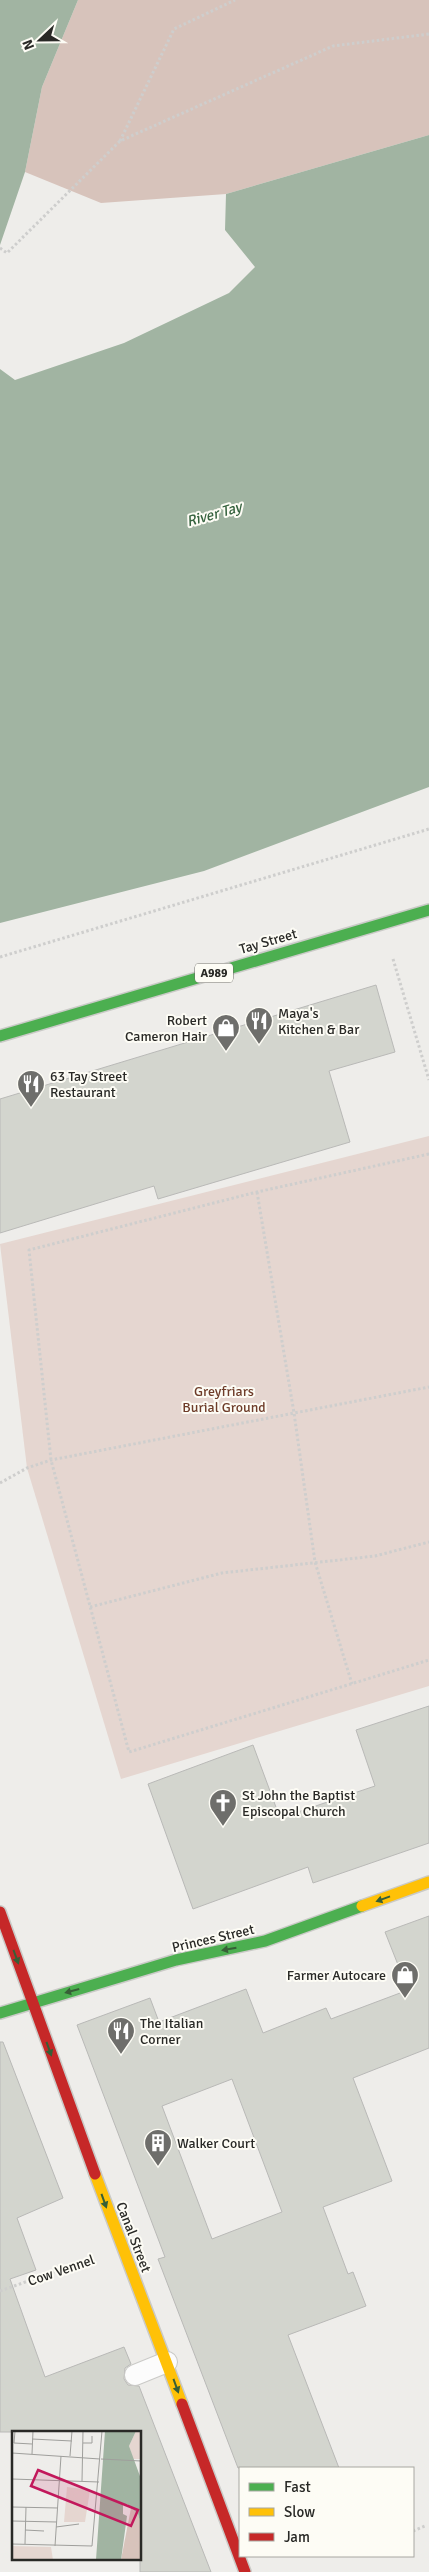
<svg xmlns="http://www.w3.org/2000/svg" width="429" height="2572" font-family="Signika,sans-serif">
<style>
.green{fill:#e5d6d0}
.forest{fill:#d7c3bb}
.water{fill:#a1b4a2}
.building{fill:#d3d5ce;stroke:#b9b9b7;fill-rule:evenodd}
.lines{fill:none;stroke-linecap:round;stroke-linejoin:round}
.lane-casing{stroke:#cacac7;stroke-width:22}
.fast-casing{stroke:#cacac7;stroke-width:14}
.slow-casing{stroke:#cacac7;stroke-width:14}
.jam-casing{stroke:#cacac7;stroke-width:14}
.path{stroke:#cececd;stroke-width:3;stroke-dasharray:2.5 2.5;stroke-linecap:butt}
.lane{stroke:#fcfcfc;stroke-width:20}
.fast{stroke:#4caf50;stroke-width:11}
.slow{stroke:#ffc107;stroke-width:11}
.jam{stroke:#c62828;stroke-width:11}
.oneway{fill:#375f37}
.labels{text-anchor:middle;stroke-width:4;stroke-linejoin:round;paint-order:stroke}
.shield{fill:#fdfcf5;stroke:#696864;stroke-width:1}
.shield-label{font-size:12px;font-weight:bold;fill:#292926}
.street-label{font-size:14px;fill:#292926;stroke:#fdfcf5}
.poi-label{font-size:14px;fill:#292926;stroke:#fdfcf5;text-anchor:start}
.park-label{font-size:14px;fill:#6e3c29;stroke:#fdfcf5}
.water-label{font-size:15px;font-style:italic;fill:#36633f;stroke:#fdfcf5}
.inset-road{fill:none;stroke:#9f9f9c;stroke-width:1}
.view{fill:#c2185b;fill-opacity:0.15;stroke:#c2185b;stroke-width:2.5}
.inset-edge{fill:none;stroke:#292926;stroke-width:2.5}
</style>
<rect width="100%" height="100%" fill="#eeedea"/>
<path class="green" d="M429,1136V1686L121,1779L27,1468L0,1244Z"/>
<path class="forest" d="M78,0H429V135L226,194L101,203L25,172L42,87Z"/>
<path class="water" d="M0,0H78L42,87L25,172L0,245Z
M429,135V787L204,871L0,923V369L15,380L124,343L229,293L255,267L225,230L226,194Z"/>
<path class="building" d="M376,985L395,1052L329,1071L350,1142L158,1199L154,1186L0,1233V1099Z
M429,1706V1843L313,1883L308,1867L193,1909L148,1784L253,1745L280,1818L375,1786L356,1730Z
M429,1916V2048L353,2078L392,2181L323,2207L348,2274L353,2272L366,2306L288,2335L339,2468H238L158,2259L165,2257L77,2025L150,1998L159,2022L246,1989L263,2033L326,2008L331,2019L408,1990L385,1932ZM232,2079L282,2212L212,2239L162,2106Z
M0,2042H3L63,2198L17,2218L36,2270L10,2279L45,2377L124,2347L131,2364L125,2368L124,2379L128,2385L139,2386L211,2572H140V2432H0Z"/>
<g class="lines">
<defs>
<path id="lane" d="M135,2375L167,2362"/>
<path id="fast" d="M0,1036L429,910
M0,2013L176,1960L265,1941L362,1906"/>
<path id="slow" d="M362,1906L429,1882
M95,2174L182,2404"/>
<path id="jam" d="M0,1912L95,2174
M182,2404L245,2572"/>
</defs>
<use href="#lane" class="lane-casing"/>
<use href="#fast" class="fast-casing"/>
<use href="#slow" class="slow-casing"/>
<use href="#jam" class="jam-casing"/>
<path class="path" d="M120,141L174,29L235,0
M0,248L7,253L120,141L333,46L429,34
M0,957L429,829
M393,959L429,1080
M429,1154L257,1192L29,1250L51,1460L129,1752L429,1660
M257,1192L294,1413L315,1562L352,1684
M0,1483L27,1468L51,1460L429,1387
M90,1607L222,1573L375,1556L429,1542
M0,2291L90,2259
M413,2531L425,2526"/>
<use href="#lane" class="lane"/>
<use href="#fast" class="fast"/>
<use href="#slow" class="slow"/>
<use href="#jam" class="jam"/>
</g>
<defs><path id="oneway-solid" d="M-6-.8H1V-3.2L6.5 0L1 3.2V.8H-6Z" transform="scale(1.25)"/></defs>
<g class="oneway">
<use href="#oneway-solid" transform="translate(383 1899) rotate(160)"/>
<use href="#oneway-solid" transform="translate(229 1949) rotate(170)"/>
<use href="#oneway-solid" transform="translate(16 1957) rotate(70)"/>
<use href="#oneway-solid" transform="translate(72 1991) rotate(165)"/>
<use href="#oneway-solid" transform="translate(49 2049) rotate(70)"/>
<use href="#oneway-solid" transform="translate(104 2201) rotate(70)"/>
<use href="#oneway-solid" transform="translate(176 2386) rotate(70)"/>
</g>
<defs>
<symbol id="restaurant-pin" viewBox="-11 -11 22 30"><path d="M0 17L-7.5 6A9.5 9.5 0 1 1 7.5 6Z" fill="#6e6e6b" stroke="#fdfcf5"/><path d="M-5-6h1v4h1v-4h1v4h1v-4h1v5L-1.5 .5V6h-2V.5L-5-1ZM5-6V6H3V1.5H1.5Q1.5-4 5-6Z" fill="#fff"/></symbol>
<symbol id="shop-pin" viewBox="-11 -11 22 30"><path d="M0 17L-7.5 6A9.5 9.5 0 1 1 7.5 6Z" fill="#6e6e6b" stroke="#fdfcf5"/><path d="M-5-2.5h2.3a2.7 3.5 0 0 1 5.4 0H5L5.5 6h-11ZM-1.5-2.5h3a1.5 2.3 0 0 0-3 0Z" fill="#fff"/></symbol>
<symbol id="church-pin" viewBox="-11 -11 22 30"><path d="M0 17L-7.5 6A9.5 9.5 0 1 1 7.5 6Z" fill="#6e6e6b" stroke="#fdfcf5"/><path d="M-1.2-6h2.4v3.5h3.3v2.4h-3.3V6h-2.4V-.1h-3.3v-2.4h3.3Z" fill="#fff"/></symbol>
<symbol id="building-pin" viewBox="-11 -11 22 30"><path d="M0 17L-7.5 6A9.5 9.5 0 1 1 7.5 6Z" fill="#6e6e6b" stroke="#fdfcf5"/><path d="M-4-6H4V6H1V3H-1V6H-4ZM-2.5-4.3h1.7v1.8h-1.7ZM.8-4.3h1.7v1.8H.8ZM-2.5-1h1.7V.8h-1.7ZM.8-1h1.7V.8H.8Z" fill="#fff"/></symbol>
</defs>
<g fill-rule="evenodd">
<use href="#restaurant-pin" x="243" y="1005" width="32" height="43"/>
<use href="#shop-pin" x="210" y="1012" width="32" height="43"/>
<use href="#restaurant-pin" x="15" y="1068" width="32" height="43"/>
<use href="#church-pin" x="207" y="1787" width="32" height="43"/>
<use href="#shop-pin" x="389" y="1959" width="32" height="43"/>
<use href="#restaurant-pin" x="105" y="2015" width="32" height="43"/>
<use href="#building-pin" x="142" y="2127" width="32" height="43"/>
</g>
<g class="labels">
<rect class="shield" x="195" y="963.5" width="38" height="19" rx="4"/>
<g class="shield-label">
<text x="214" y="977">A989</text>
</g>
<g class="street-label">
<text transform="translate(268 941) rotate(-16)" y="5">Tay Street</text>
<text transform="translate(213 1938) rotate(-13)" y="5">Princes Street</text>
<text transform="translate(134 2237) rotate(69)" y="5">Canal Street</text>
<text transform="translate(61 2270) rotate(-19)" y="5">Cow Vennel</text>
</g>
<g class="poi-label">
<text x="278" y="1018">Maya's<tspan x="278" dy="16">Kitchen &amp; Bar</tspan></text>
<text x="207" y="1025" text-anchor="end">Robert<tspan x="207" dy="16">Cameron Hair</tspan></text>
<text x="50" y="1081">63 Tay Street<tspan x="50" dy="16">Restaurant</tspan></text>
<text x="242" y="1800">St John the Baptist<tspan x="242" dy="16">Episcopal Church</tspan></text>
<text x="386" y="1980" text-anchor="end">Farmer Autocare</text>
<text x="140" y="2028">The Italian<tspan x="140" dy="16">Corner</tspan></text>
<text x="177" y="2148">Walker Court</text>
</g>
<g class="park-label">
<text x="224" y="1396">Greyfriars<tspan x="224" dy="16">Burial Ground</tspan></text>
</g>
<g class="water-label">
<text transform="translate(214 514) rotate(-16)" y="5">River Tay</text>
</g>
</g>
<g transform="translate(12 2431)">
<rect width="129" height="129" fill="#eeedea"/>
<path d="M124,0H129V28H121L117,15ZM55,56L78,59L73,91H52ZM0,115L39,116L41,129H0Z" fill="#e5d6d0"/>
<path d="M119,77L126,83L129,93V129H109Z" fill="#d7c3bb"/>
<path d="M93,0H124L117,15L129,48V93L126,83L115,73H111V83L115,85L109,129H84Z" fill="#a1b4a2"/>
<path class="inset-road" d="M3,0L2,12L20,13M20,8L60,10M71,12H80V5M0,22L88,28M20,23L21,0M58,25L60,0M89,28L129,30M0,48L87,51M70,50L71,0M0,76L46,77M0,90L45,91M44,96L67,93M13,99L32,100M0,113L80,115L90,0M13,113L14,76M43,115L49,25"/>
<path class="view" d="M26,39L126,79L119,95L19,55Z"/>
<rect width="129" height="129" class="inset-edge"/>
</g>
<rect x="239" y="2467" width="175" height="90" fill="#fdfcf5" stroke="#a8a8a2"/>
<rect x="249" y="2483" width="25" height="8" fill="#4caf50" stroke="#a8a8a2"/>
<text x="284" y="2492" font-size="15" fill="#292926">Fast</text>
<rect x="249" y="2508" width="25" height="8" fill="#ffc107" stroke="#a8a8a2"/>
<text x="284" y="2517" font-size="15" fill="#292926">Slow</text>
<rect x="249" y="2533" width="25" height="8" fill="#c62828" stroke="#a8a8a2"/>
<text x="284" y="2542" font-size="15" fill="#292926">Jam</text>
<g transform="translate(40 40) rotate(248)" stroke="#fdfcf5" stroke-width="4" paint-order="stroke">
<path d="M0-4L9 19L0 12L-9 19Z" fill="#292926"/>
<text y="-8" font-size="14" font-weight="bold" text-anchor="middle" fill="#292926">N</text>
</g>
</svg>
